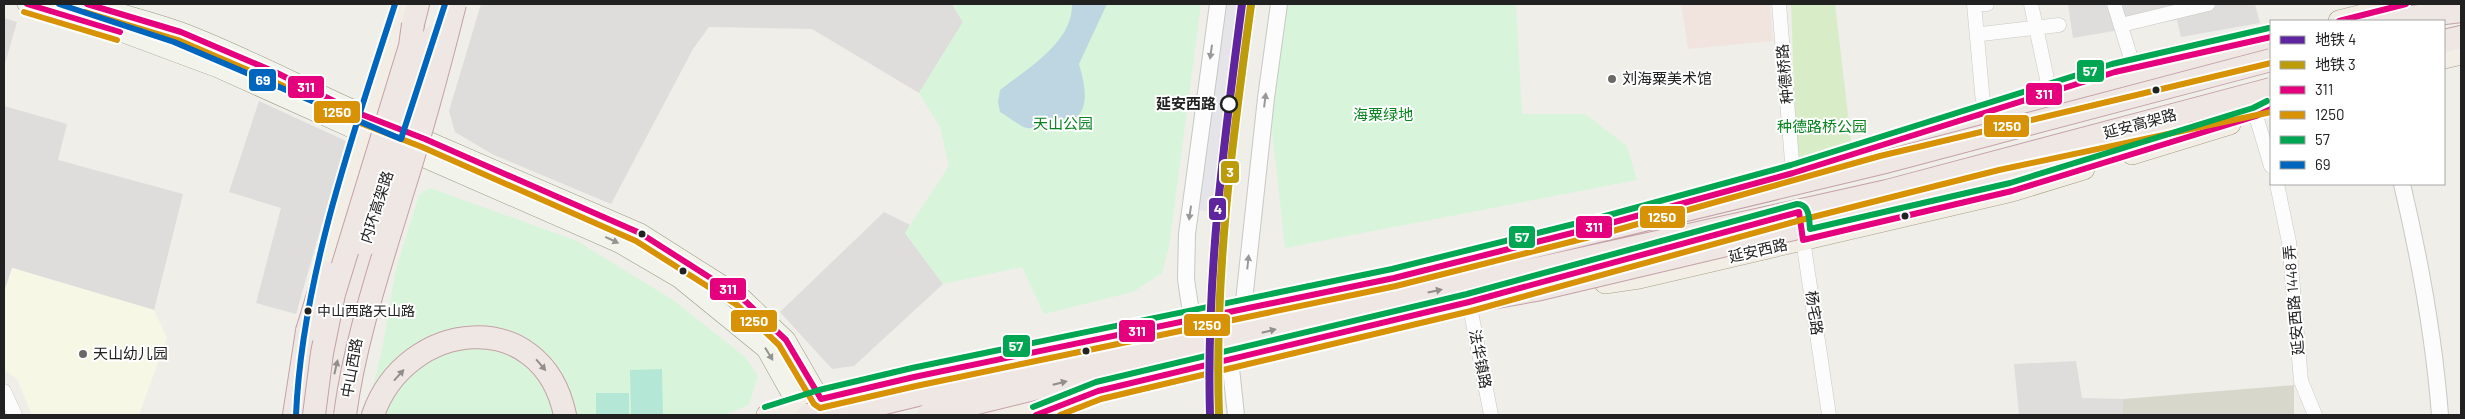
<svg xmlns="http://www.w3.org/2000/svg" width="2465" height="419" font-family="Barlow,'Noto Sans SC',sans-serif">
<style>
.residential{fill:#dedddb}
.commercial{fill:#f1e4df}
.education{fill:#f6f7e5}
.construction{fill:#d7d8cb}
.grass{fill:#d8ecc8}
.park{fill:#d8f5db}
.pitch{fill:#b5e7d6}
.plaza{fill:#e5e4e8}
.water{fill:#bdd6e2}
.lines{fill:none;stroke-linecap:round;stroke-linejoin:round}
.minor-casing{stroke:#c8c8c5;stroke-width:15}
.tertiary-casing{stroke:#c8c8c5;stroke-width:18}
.secondary-casing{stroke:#959a80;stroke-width:20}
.primary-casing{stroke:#a69f85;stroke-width:22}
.trunk-casing{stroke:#c5a0a6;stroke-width:24}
.minor{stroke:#fdfcfc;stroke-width:14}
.tertiary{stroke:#fdfcfc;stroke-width:16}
.secondary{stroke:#f2f4ec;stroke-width:19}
.primary{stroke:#f2eee6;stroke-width:21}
.trunk{stroke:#eee7e3;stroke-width:22}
.trunk-bridge-casing{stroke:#c5a0a6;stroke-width:24;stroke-linecap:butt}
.trunk-bridge{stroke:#eee7e3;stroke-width:22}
.bus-1-casing{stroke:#fff;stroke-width:10}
.bus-2-casing{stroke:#fff;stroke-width:10}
.bus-3-casing{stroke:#fff;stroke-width:10}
.bus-4-casing{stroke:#fff;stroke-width:10}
.bus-1{stroke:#e5007d;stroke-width:6}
.bus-2{stroke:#d79205;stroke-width:6}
.bus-3{stroke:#00a651;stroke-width:6}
.bus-4{stroke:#0065bd;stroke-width:6}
.metro-1-casing{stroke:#fff;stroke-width:11}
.metro-2-casing{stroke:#fff;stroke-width:11}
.metro-1{stroke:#5f259f;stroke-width:8}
.metro-2{stroke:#bc9c0a;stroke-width:8}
.oneway{fill:#9a9999}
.oneway2{fill:#949591}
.oneway3{fill:#928e8c}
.poi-dot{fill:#696967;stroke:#fff;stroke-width:2}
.bus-dot{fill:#212121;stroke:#fff;stroke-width:2}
.stop-dot{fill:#fff;stroke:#212121;stroke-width:2.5}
.labels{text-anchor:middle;stroke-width:4;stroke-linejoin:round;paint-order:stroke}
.bus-label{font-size:14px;fill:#212121;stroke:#fff;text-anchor:start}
.street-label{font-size:15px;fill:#212121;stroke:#fff}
.poi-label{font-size:15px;fill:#212121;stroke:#fff;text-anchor:start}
.stop-label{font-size:15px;font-weight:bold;fill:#212121;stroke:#fff;text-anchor:end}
.park-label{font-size:15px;fill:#0a8421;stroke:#fff}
.line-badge{stroke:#fff;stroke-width:2}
.badge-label{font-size:14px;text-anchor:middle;font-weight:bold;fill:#fff}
</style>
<rect width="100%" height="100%" fill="#efeee9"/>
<path class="residential" d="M481,4H952L963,22L919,93L812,29L709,27L693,49L611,204L492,154L455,132L449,111Z
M2068,4H2255L2260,23L2181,37L2177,20L2073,38Z
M4,18L17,22L4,67Z
M259,101L346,141L296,314L256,303L281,208L229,192Z
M4,106L67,124L58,160L183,194L154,310L13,268L4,292Z
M884,212L910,225L905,233L943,284L854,366L832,369L780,312Z
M2076,361L2082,398L2123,399V415H2019L2014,364Z"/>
<path class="commercial" d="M1681,4H1770L1773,41L1688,49Z"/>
<path class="education" d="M12,268L154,310L167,338L139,415H32L17,379L4,370V292Z"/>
<path class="construction" d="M2294,385V415H2123V399Z"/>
<path class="grass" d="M1791,4H1835L1852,149L1797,167Z"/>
<path class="park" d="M952,4H1201L1169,246L1162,273L1133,292L1044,314L1022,267L943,284L905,233L949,166L940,127L919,93L963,22Z
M1283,4H1516L1522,114H1585L1627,146L1637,180L1285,248L1269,101Z
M430,188L577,241L673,300L745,357L758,376L749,405L724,415H369V402L382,350L396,269L419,195Z"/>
<path class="pitch" d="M662,369L663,415H631L630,370Z
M596,393H629V415H596Z"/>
<path class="plaza" d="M1224,4H1254L1225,214L1199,210Z"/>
<path class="water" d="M1072,4H1107L1079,64C1088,95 1092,123 1050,126C1043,126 1034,129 1027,128C1019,126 1008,116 1000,112L998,102L1000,90C1027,69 1073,42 1072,4Z"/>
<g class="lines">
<defs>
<path id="minor" d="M1779,4L1793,173
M1974,4L1984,114
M1980,4H1987
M2031,4L2050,93
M2114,4L2134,68
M2121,25L2208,4
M1981,34L2059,25
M2256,116L2271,166
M2277,184L2289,242L2301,381L2315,415
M1802,233L1829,415
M1469,302L1491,415
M4,391L15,415"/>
<path id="tertiary" d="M2402,184C2420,260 2434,337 2440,415
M1239,326L1243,310L1266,98L1279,4
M1205,334L1192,320L1186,279L1187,234L1218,4
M1232,350L1230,359L1236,415"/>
<path id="secondary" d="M27,4L113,29L218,68L376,139
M87,4C118,13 150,21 181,32C250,58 314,94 382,122
M407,132L640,233L719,283L742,298L786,340L827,411
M402,148L619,243L679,278L766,349L798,406L806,415"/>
<path id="primary" d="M2339,21L2406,4
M2444,58L2461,54
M2071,87L2115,72L2196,54
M2198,118L2271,103
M2132,154L2230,124
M1777,178L1894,144
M1605,283L1639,278L2012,191L2084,169
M322,289L362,135L404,4
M767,415C880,380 997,360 1113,338
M979,415L1098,391L1485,298"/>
<path id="trunk" d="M413,24L418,4
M2444,41L2461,37
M1878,148L2064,98L2271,46
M1469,302L1536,290
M294,415L307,331
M330,415L334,376L365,245
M373,415C406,319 542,304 565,415"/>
</defs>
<use href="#minor" class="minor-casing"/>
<use href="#tertiary" class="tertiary-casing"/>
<use href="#secondary" class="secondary-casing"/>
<use href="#primary" class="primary-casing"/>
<use href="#trunk" class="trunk-casing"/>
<use href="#minor" class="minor"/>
<use href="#tertiary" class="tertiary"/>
<use href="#secondary" class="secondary"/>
<use href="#primary" class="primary"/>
<use href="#trunk" class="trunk"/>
<defs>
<path id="trunk-bridge" d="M2379,21L2461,11
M365,245L433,37
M1536,290L2014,177L2130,147L2178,125
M307,331L325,272
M314,415L322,353L334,294L410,46L413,24
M345,415C355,340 380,267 402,194C422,131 439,68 455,4
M808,415L858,407
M844,415L876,405L1885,162L2271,60
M928,415L1387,302L1887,191L2271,89"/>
</defs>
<use href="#trunk-bridge" class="trunk-bridge-casing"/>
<use href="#trunk-bridge" class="trunk-bridge"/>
<defs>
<path id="bus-1" d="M27,4L120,32
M87,4L181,32L275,72L358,113L425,139L640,233L742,298L786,340L821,399L914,377L1394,278L1600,226L1793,173L2115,72L2271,37
M2339,21L2406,4
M1036,415L1098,391L1469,302L1799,212L1803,240L2012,191L2256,116L2271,109"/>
<path id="bus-2" d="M24,12L117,40
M85,12L178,40L271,80L355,121L422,147L636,241L737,305L779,345L814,404L820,408L916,386L1396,286L1602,234L1880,156L2271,63
M1060,415L1101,399L1471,311L1801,220L1999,170L2271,112"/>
<path id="bus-3" d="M765,407L819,390L912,368L1392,269L1598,218L1791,165L2112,64L2269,28
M1033,407L1096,382L1467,294L1797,204C1810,204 1809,219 1810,229L2010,183L2253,108L2267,101"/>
<path id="bus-4" d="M59,4L174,42L401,139L445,4
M296,415C302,278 353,134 395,4"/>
</defs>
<use href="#bus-1" class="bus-1-casing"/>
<use href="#bus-2" class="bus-2-casing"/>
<use href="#bus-3" class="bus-3-casing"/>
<use href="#bus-4" class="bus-4-casing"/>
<use href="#bus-1" class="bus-1"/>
<use href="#bus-2" class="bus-2"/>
<use href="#bus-3" class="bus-3"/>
<use href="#bus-4" class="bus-4"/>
<defs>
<path id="metro-1" d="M1210,415C1206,276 1224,141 1242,4"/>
<path id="metro-2" d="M1219,415C1214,277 1232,142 1251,5"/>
</defs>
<use href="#metro-1" class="metro-1-casing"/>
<use href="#metro-2" class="metro-2-casing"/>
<use href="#metro-1" class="metro-1"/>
<use href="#metro-2" class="metro-2"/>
</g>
<defs><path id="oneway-solid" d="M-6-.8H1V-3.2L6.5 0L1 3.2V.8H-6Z" transform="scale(1.25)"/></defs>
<g class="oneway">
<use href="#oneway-solid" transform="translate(1211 52) rotate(98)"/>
<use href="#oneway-solid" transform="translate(1265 100) rotate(-83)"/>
<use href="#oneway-solid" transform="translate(1190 213) rotate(98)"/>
<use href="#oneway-solid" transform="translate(1248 262) rotate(-84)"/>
</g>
<g class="oneway2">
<use href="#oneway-solid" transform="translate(612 240) rotate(25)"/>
<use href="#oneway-solid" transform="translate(769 354) rotate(58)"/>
</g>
<g class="oneway3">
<use href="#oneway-solid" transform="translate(1435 291) rotate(-12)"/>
<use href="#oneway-solid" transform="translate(1269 331) rotate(-14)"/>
<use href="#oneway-solid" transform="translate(541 365) rotate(49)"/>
<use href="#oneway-solid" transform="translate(336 367) rotate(-77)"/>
<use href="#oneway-solid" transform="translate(399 375) rotate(-48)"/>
<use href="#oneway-solid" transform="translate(1060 383) rotate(-14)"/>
</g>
<g class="poi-dot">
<circle cx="1612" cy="79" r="5"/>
<circle cx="83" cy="354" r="5"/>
</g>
<g class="bus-dot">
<circle cx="2156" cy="90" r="4.5"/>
<circle cx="1905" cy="216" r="4.5"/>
<circle cx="642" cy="234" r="4.5"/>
<circle cx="683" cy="271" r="4.5"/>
<circle cx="308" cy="311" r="4.5"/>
<circle cx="1086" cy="351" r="4.5"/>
</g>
<circle class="stop-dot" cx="1229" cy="104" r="8"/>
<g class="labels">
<g class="bus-label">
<text x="317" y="316">中山西路天山路</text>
</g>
<g class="street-label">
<text transform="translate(1785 74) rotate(-95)" y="5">种德桥路</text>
<text transform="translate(2140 124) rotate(-15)" y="5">延安高架路</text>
<text transform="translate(377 207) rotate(-72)" y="5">内环高架路</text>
<text transform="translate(1758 251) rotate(-13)" y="5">延安西路</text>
<text transform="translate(2294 300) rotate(-95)" y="5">延安西路 1448 弄</text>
<text transform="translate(1814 313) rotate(82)" y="5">杨宅路</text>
<text transform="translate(1480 359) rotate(79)" y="5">法华镇路</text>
<text transform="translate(352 368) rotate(-80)" y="5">中山西路</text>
</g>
<g class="poi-label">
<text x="1622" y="84">刘海粟美术馆</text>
<text x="93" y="359">天山幼儿园</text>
</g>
<g class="stop-label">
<text x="1216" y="109">延安西路</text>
</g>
<g class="park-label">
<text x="1383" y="120">海粟绿地</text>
<text x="1063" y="129">天山公园</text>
<text x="1822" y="132">种德路桥公园</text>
</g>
</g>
<g class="line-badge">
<rect x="2076" y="59" width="29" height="24" rx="5" fill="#00a651"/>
<rect x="248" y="68" width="29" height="24" rx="5" fill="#0065bd"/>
<rect x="287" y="75" width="38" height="24" rx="5" fill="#e5007d"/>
<rect x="2025" y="82" width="38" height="24" rx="5" fill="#e5007d"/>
<rect x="313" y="100" width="48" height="24" rx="5" fill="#d79205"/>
<rect x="1983" y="114" width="47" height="24" rx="5" fill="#d79205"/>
<rect x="1220" y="160" width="20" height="24" rx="5" fill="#bc9c0a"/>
<rect x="1208" y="197" width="19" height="24" rx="5" fill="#5f259f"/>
<rect x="1639" y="205" width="47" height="24" rx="5" fill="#d79205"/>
<rect x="1575" y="215" width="38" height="24" rx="5" fill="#e5007d"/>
<rect x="1508" y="225" width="28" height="24" rx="5" fill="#00a651"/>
<rect x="709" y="277" width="38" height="24" rx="5" fill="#e5007d"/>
<rect x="730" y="309" width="48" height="24" rx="5" fill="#d79205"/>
<rect x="1183" y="313" width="48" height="24" rx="5" fill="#d79205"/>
<rect x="1118" y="319" width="38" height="24" rx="5" fill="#e5007d"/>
<rect x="1002" y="334" width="29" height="24" rx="5" fill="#00a651"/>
</g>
<g class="badge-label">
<text x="2090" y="76">57</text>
<text x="263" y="85">69</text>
<text x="306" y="92">311</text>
<text x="2044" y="99">311</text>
<text x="337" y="117">1250</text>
<text x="2007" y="131">1250</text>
<text x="1230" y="177">3</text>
<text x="1218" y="214">4</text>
<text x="1662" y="222">1250</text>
<text x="1594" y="232">311</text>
<text x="1522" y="242">57</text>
<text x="728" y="294">311</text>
<text x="754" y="326">1250</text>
<text x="1207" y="330">1250</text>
<text x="1137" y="336">311</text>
<text x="1016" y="351">57</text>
</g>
<rect width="2465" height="419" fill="none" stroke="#212121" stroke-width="10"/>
<rect x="2270" y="20" width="175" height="165" fill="#ffffff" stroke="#a6a6a6"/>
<rect x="2280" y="36" width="25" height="8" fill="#5f259f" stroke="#a6a6a6"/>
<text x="2315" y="45" font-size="15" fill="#212121">地铁 4</text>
<rect x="2280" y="61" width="25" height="8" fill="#bc9c0a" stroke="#a6a6a6"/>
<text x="2315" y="70" font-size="15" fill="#212121">地铁 3</text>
<rect x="2280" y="86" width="25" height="8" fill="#e5007d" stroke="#a6a6a6"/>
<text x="2315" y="95" font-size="15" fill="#212121">311</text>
<rect x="2280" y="111" width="25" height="8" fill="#d79205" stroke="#a6a6a6"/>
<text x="2315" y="120" font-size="15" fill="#212121">1250</text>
<rect x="2280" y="136" width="25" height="8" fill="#00a651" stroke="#a6a6a6"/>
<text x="2315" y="145" font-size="15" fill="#212121">57</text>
<rect x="2280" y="161" width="25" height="8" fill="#0065bd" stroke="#a6a6a6"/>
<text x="2315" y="170" font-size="15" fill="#212121">69</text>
</svg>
